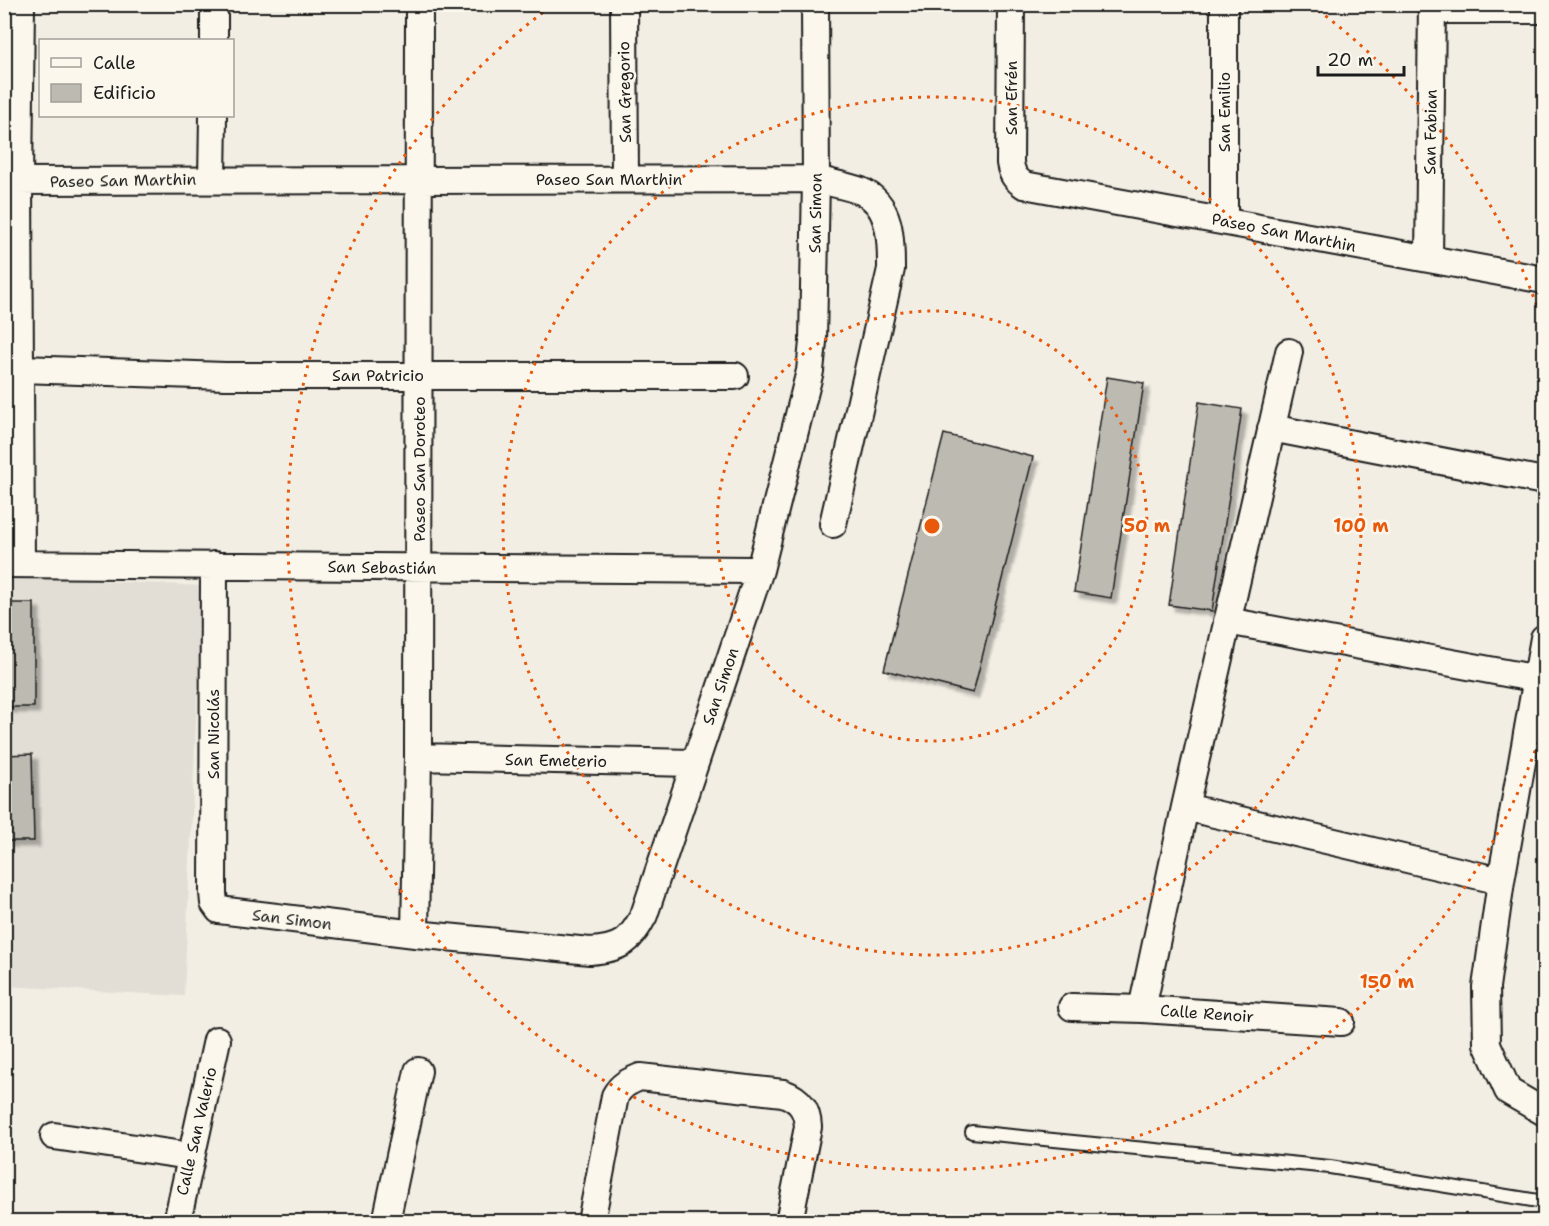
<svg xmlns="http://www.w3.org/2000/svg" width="1549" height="1226" font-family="'Shantell Sans',sans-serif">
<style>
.built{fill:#e2ded5}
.building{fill:#bdbab1;stroke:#1c1c1c;stroke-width:1.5;filter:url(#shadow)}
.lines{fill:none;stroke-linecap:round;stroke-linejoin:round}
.lane-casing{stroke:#1c1c1c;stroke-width:16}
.street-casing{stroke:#1c1c1c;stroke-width:30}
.lane{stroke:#fbf7ec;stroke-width:12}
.street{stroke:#fbf7ec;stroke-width:26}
.ring{fill:none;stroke:#e8590c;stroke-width:3;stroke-dasharray:3 6}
.labels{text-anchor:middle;stroke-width:5;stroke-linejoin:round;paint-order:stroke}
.street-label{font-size:16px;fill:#1c1c1c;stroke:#fbf7ec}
.centre{fill:#e8590c;stroke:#fbf7ec;stroke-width:3}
.ring-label{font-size:18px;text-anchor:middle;font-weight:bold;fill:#e8590c;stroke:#fbf7ec;stroke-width:5;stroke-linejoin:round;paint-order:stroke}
</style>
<defs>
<filter id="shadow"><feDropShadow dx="5.5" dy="5.5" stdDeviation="1.5" flood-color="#0004"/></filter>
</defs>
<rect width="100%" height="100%" fill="#f2eee4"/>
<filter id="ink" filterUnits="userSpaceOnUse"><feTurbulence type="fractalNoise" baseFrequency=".0167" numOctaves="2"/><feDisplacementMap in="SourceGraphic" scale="12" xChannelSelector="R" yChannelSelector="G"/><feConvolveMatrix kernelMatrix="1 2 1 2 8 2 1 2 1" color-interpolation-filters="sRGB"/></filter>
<g filter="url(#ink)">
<path class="built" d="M5,576L202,586L184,996L5,986Z"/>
<path class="building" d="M1107,377L1144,383L1111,598L1074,592Z
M1199,402L1242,409L1212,611L1169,605Z
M944,434L1033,457L973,693L884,670Z
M4,603H34V707H4Z
M32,754L34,841H4V755Z"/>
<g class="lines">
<defs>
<path id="lane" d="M972,1132L1330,1167L1544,1202"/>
<path id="street" d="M21,4L19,181L21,564
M624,4L625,179
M1011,4L1010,163C1012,174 1015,179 1024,185L1544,280
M1224,4V220
M1432,10H1544
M214,40V4
M212,180L213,116
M4,181L816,179C831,183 847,186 861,191C892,204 891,241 891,269L833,524
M1429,259L1432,4
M21,369L225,376H735
M1271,428L1544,481
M4,564L760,570
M214,565L213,893L214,903L219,910L415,934L590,951C621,949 630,942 644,915L760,570L810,371L813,342L816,179L815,4
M1227,621L1538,679
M1544,638L1501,881L1486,987L1487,1044L1508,1091L1544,1112
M418,757L694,763
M1185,807L1501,881
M415,934L418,757L419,4
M1072,1007L1142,1009L1341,1022
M1142,1009L1185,807L1289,352
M54,1136L190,1156
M177,1222L217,1040
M386,1222L418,1071
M591,1222L615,1096C621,1085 628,1082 640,1077L783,1093C800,1099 807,1109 808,1127L789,1222"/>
</defs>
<use href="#lane" class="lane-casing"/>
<use href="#street" class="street-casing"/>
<use href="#lane" class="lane"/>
<use href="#street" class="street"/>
</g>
</g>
<g class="ring">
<circle cx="932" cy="526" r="215"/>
<circle cx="932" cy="526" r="429"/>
<path d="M1544 725A644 644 0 1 1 553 5M1311 5A644 644 0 0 1 1544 327"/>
</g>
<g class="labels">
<g class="street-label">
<text transform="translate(624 92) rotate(-91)" y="6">San Gregorio</text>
<text transform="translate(1011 98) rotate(-90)" y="6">San Efrén</text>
<text transform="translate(1224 112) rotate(-90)" y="6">San Emilio</text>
<text transform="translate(1430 132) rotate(-89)" y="6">San Fabian</text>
<text x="609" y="185">Paseo San Marthin</text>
<text transform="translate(123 180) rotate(-1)" y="6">Paseo San Marthin</text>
<text transform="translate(815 213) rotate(-89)" y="6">San Simon</text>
<text transform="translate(1284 232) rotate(11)" y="6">Paseo San Marthin</text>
<text x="378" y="381">San Patricio</text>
<text transform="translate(419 469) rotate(-90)" y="6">Paseo San Doroteo</text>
<text transform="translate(382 567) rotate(1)" y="6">San Sebastián</text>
<text transform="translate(720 686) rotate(-71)" y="6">San Simon</text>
<text transform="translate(213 734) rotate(-90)" y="6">San Nicolás</text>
<text transform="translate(556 760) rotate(1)" y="6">San Emeterio</text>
<text transform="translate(292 919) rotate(7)" y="6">San Simon</text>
<text transform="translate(1207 1013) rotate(4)" y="6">Calle Renoir</text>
<text transform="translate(196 1131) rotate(-77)" y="6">Calle San Valerio</text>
</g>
</g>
<circle cx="932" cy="526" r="9" class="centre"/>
<g class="ring-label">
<text x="1147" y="532">50 m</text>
<text x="1361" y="532">100 m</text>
<text x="1387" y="988">150 m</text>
</g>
<rect width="1549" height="1226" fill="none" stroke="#fbf7ec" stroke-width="24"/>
<rect x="12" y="12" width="1525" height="1202" fill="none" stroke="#1c1c1c" stroke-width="2" filter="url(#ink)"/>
<rect x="39" y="39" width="195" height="78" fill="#fbf7ec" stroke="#a29f99" stroke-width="1.5"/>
<rect x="51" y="58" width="30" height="9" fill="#fbf7ec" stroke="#a29f99" stroke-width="1.5"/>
<text x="93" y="69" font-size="18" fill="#1c1c1c">Calle</text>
<rect x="51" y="84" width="30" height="18" fill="#bdbab1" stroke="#a29f99" stroke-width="1.5"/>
<text x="93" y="99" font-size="18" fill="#1c1c1c">Edificio</text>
<path d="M1318 66v9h86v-9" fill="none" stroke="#1c1c1c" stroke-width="3"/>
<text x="1327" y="66" font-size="18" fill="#1c1c1c" stroke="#fbf7ec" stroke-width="4.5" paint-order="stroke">20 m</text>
</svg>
